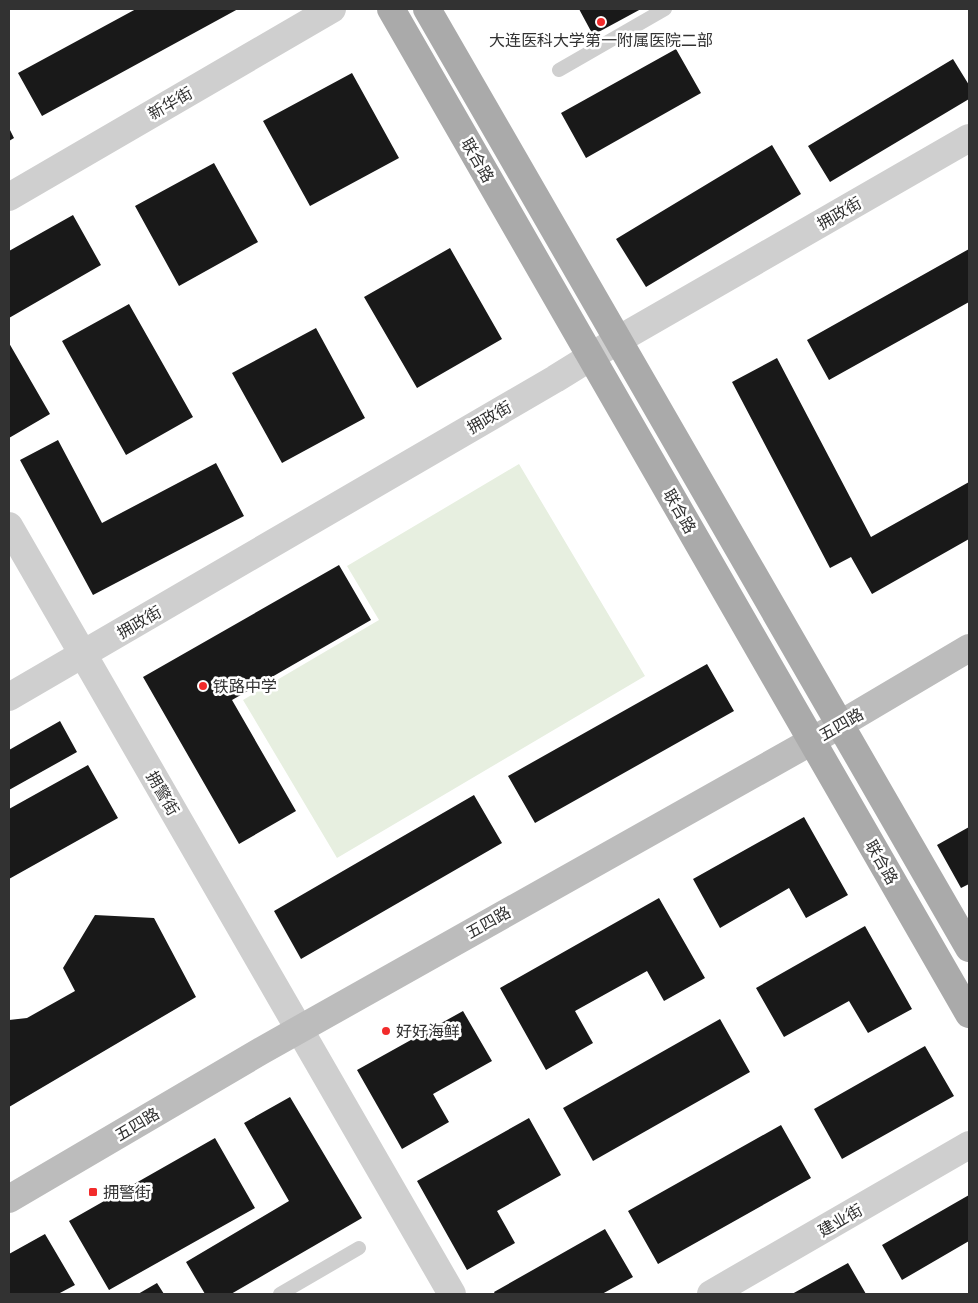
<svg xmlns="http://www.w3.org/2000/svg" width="978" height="1303" font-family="'Work Sans','Noto Sans SC',sans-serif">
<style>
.green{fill:#e7efe0}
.building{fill:#191919}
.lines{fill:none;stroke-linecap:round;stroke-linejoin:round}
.service{stroke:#cfcfcf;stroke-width:14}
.minor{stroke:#cfcfcf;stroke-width:28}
.secondary{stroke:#bcbcbc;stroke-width:28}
.primary{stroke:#aaa;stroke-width:28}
.poi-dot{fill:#f22b2b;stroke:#fff;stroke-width:2}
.labels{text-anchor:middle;stroke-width:5;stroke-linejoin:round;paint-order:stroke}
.poi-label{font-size:16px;fill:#323232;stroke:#fff;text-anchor:start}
.street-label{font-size:16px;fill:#323232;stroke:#fff}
</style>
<rect width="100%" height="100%" fill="#fff"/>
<path class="green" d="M519,464L645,676L337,858L243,700L379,620L347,566Z"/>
<path class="building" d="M136,9H238L42,116L18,73Z
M579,9H641L593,35Z
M676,49L701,93L586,158L561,113Z
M953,59L969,85V99L830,182L808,146Z
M352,73L399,158L310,206L263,121Z
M9,128L14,138L9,141Z
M772,145L801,194L646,287L616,239Z
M214,163L258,242L179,286L135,206Z
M73,215L101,265L9,318V251Z
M450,248L502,339L417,388L364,297Z
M969,249V302L829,380L807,340Z
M129,304L193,417L126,455L62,341Z
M316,328L365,418L282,463L232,373Z
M9,343L50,414L9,438Z
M777,358L871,537L969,482V539L872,594L851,557L830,568L732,382Z
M58,440L102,523L216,463L244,516L93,595L20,460Z
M339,565L371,620L232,700L296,811L239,844L143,677Z
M707,664L734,711L535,823L508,776Z
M60,721L77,752L9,790V750Z
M88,765L118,818L9,879V809Z
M474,795L502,843L301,959L274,911Z
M804,817L848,895L806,918L789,888L720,928L693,879Z
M969,827V884L961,888L937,845Z
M659,898L705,978L664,1001L647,971L575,1011L593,1043L546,1070L500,988Z
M95,915L154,918L196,997L9,1107V1020L27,1018L75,991L63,968Z
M865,926L912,1009L868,1033L849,1001L784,1037L756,988Z
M463,1011L492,1061L433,1094L449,1122L402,1149L357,1070Z
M720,1019L750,1072L593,1161L563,1108Z
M925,1046L954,1096L842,1159L814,1109Z
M290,1097L362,1218L231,1294H205L186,1262L289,1201L244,1123Z
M529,1118L561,1175L497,1211L515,1243L467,1270L417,1181Z
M781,1125L811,1178L658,1264L628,1211Z
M215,1138L255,1208L109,1290L69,1221Z
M969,1195V1241L902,1280L882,1245Z
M605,1229L633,1277L602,1294H495L494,1292Z
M45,1234L75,1285L58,1294H9V1254Z
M848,1263L866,1294H792Z
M157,1283L164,1294H138Z"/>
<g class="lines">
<path class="service" d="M559,70L665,9
M280,1294L359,1248"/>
<path class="minor" d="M9,197L332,9
M9,526L452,1294
M9,697L555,379L618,340L969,138
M711,1294L969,1145"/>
<path class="secondary" d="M9,1199L261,1051L812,741L969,648"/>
<path class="primary" d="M391,9L969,1014
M427,9L969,948"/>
</g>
<g class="poi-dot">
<circle cx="601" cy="22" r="5"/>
<circle cx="203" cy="686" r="5"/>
<circle cx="386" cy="1031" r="5"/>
<rect x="88" y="1187" width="10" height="10" rx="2.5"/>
</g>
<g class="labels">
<g class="poi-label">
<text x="601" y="46" text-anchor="middle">大连医科大学第一附属医院二部</text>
<text x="213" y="692">铁路中学</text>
<text x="396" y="1037">好好海鲜</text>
<text x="103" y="1198">拥警街</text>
</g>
<g class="street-label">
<text transform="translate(170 103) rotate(-30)" y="6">新华街</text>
<text transform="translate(478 160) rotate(60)" y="6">联合路</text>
<text transform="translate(839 213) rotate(-30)" y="6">拥政街</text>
<text transform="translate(489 417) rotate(-30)" y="6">拥政街</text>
<text transform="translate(680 511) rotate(60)" y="6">联合路</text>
<text transform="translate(139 622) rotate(-30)" y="6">拥政街</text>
<text transform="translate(841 724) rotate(-30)" y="6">五四路</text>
<text transform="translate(163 793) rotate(60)" y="6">拥警街</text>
<text transform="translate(882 862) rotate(60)" y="6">联合路</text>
<text transform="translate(488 922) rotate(-29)" y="6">五四路</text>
<text transform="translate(137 1124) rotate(-31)" y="6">五四路</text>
<text transform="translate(840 1220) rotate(-30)" y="6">建业街</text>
</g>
</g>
<rect width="978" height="1303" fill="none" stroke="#323232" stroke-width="20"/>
</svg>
